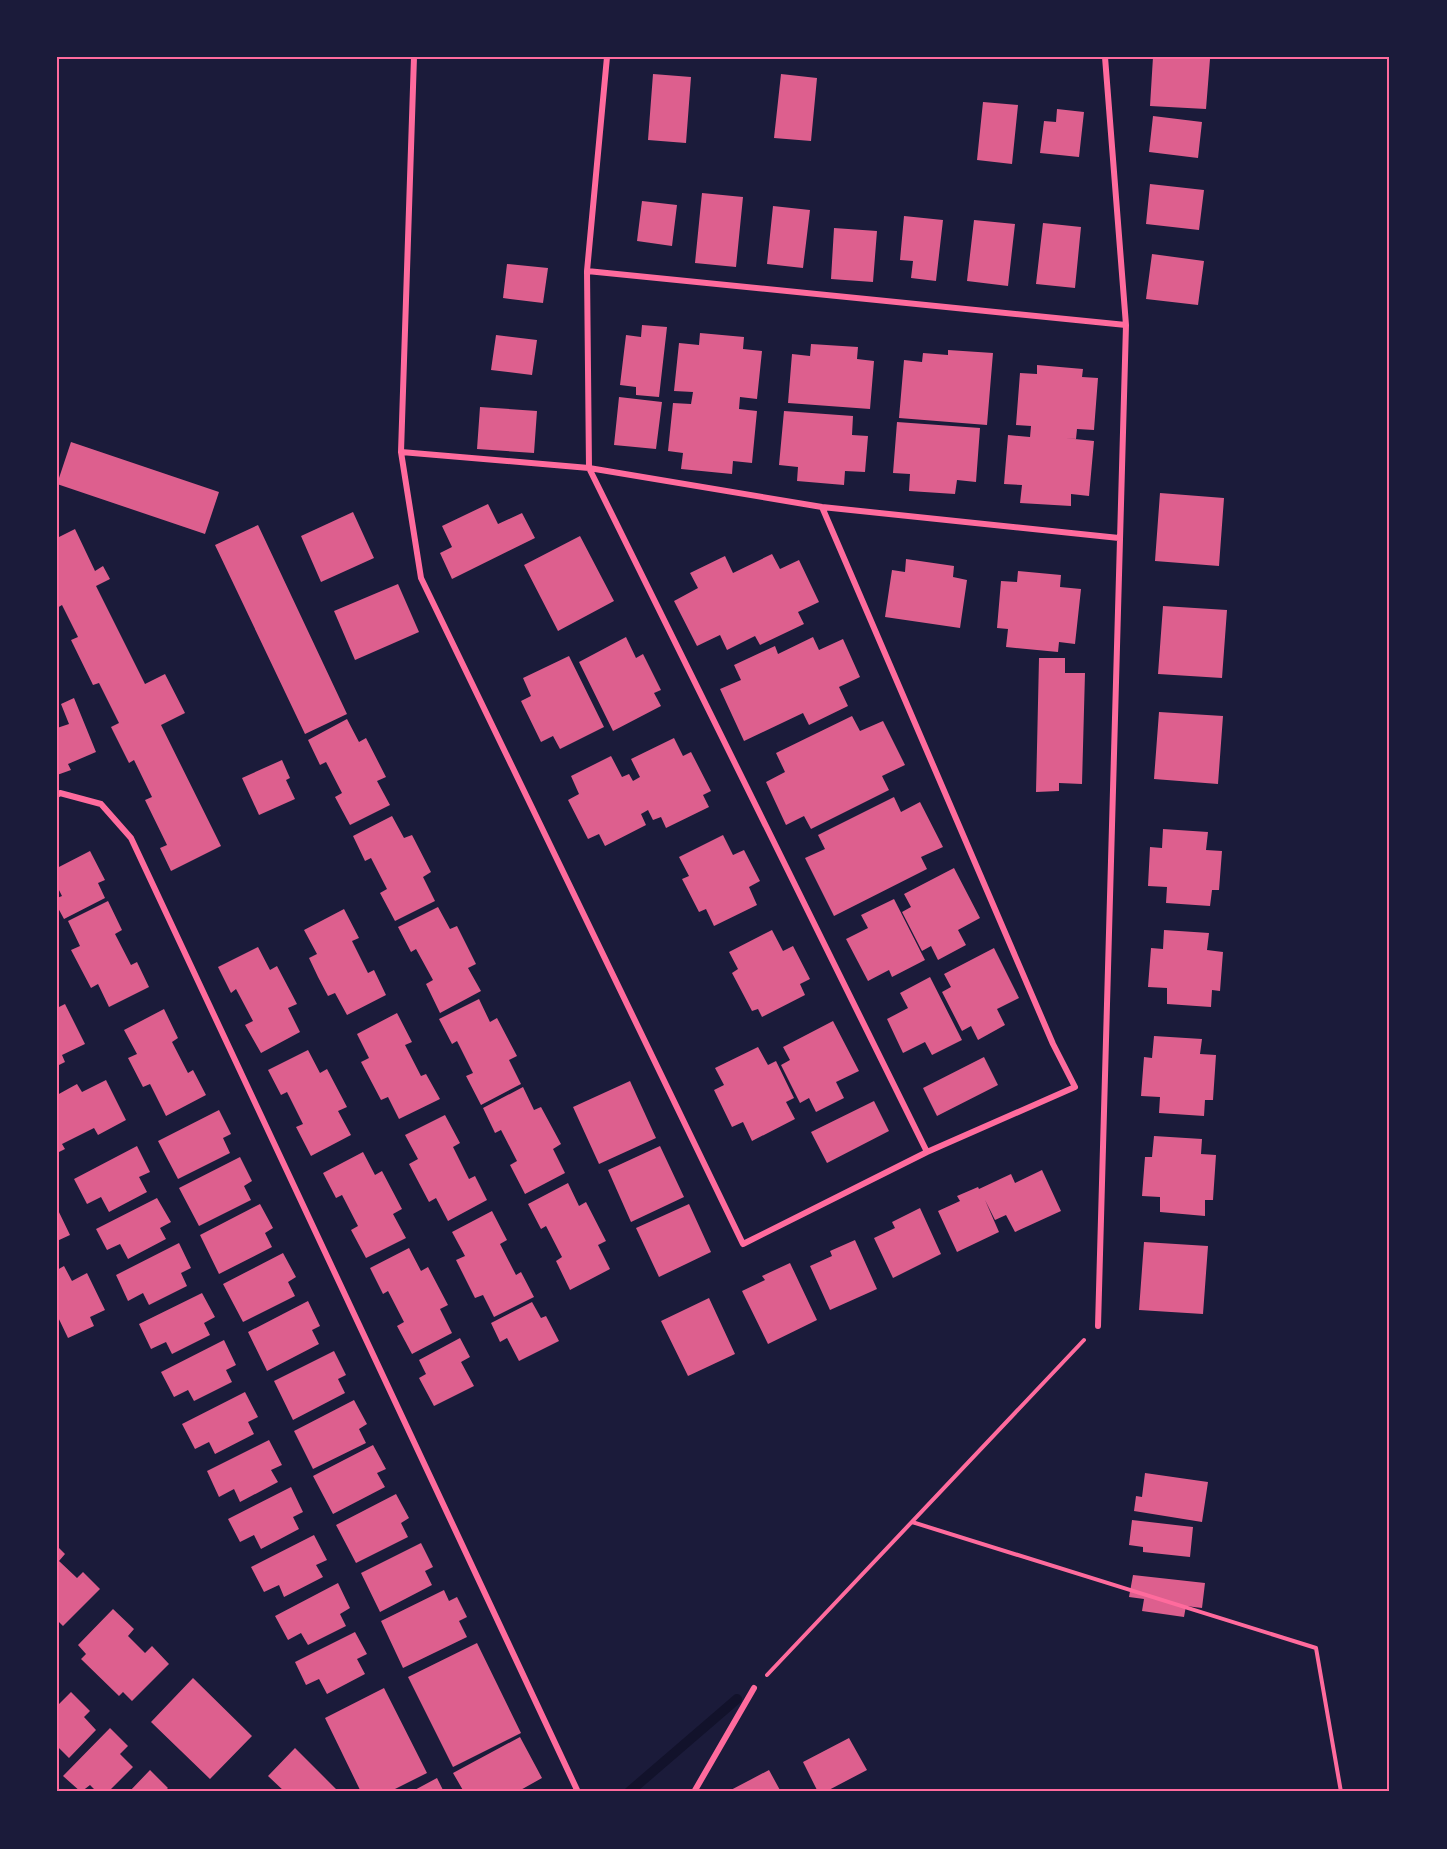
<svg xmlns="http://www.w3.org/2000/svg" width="1447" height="1849" font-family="'Fira Sans',sans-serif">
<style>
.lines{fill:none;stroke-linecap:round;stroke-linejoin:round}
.stream{stroke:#12122b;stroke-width:10}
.building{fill:#dd5f8e}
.path{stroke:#ff6b9d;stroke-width:4}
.minor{stroke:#ff6b9d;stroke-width:6}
.neatline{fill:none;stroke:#ff6b9d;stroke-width:2}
</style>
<rect width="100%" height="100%" fill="#1b1b3a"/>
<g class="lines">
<path class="stream" d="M629,1792L737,1699"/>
</g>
<path class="building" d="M1153,57L1210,59L1206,109L1150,106Z
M653,74L691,77L686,143L648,140Z
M781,74L817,78L811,141L774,138Z
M983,102L1018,105L1012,164L977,160Z
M1057,109L1084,112L1079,157L1040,153L1044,121L1056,122Z
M1153,116L1202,122L1198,158L1149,152Z
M1150,184L1204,190L1199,230L1146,224Z
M702,193L743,197L736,267L695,263Z
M642,201L677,205L672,246L637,241Z
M773,206L810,210L803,268L767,264Z
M904,216L943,220L936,281L911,278L913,261L900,260Z
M974,220L1015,224L1008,286L967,281Z
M1043,223L1081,227L1075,288L1036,284Z
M834,228L877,231L873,282L831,279Z
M1152,254L1204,261L1198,305L1146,299Z
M507,264L548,268L543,303L503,298Z
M642,325L667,327L659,397L636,395V387L620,385L626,335L641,337Z
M700,333L744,337L743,349L762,351L757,399L740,397L739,409L757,411L752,463L733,461L732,474L681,469L683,453L668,451L673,403L691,404L693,392L674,391L679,343L699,345Z
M496,335L537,340L532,375L491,370Z
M811,344L858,347L857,359L874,361L870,409L788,403L792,354L810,356Z
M948,350L993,353L987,425L899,418L904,360L922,362L923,353L948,355Z
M1037,365L1083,369L1082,377L1098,378L1094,430L1077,429L1076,439L1065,438L1094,441L1089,496L1071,494V506L1020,503L1022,485L1004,484L1008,435L1030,437L1031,426L1016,425L1020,373L1037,374Z
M619,397L662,402L656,449L614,445Z
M480,407L537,411L534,453L477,449Z
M784,411L853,416L852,435L868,436L865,472L845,471L844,485L797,481L798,467L779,465Z
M897,422L980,428L976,482L957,480L955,494L909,491L910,474L893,473Z
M71,442L219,492L205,534L57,484Z
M1160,493L1224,498L1219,566L1155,561Z
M488,504L498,524L522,513L535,538L452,579L440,553L452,547L442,526Z
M353,512L374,558L321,582L301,536Z
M258,525L347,714L305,734L215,545Z
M75,529L95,571L103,566L110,579L96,586L145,684L165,674L185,713L161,725L221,846L171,871L160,848L167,845L145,800L152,797L134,760L129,763L111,727L119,723L99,683L93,685L71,640L78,637L62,605L57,608V538Z
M580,536L614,601L558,631L524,565Z
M772,554L780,569L799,560L819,602L798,612L804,624L760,645L755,636L727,650L720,635L697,646L674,601L698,588L690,573L725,556L733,573Z
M906,559L954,566L953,577L967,580L960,628L885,617L892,570L905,572Z
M1018,571L1061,575L1060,587L1081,589L1075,644L1059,642L1058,652L1006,647L1008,629L997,628L1001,581L1017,582Z
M398,584L419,632L355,660L334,611Z
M1163,606L1227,610L1222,678L1158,674Z
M626,637L636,658L643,654L661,690L654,693L661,706L613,731L579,662Z
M813,637L819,650L843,639L860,677L839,687L848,706L809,725L803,713L744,741L720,689L741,680L734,665L775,646L778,654Z
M569,656L604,727L560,749L553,736L541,742L521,701L531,696L523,678Z
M1039,658H1065V673H1085L1082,784L1059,783V791L1036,792Z
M74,698L96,752L68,764L71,770L57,775V728L69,724L61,704Z
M1159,712L1223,716L1218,784L1154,779Z
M852,716L860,731L883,721L905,765L882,776L889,790L811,829L804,816L786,825L766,782L785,772L776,753Z
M347,719L359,742L366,738L386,777L377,781L390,805L350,825L335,797L342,793L326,762L320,765L308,740Z
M674,738L683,756L691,752L711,791L703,795L709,807L666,828L661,817L653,820L648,810L641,814L646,825L605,846L599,834L588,839L568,800L579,794L571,776L611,756L622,777L629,774L633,781L640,777L631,759Z
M282,760L290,778L286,780L295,799L259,815L242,778Z
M894,797L901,812L920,802L943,847L921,857L927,869L834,916L805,858L825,849L818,835Z
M392,816L404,838L412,835L431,872L423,877L435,901L395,921L380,893L387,889L371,858L365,861L353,836Z
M1163,829L1208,832L1206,850L1222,851L1219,890H1212L1210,906L1166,903L1167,887L1148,886L1150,847L1162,848Z
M723,835L733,855L744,850L760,881L749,887L757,905L714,926L706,909L699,912L682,879L689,876L679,857Z
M90,851L105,880L98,883L105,898L64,919L57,906V898L62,896L57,886V868Z
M954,868L980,918L958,930L966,945L938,960L931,946L922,951L902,912L911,907L904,894Z
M894,899L925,960L892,977L889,970L868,981L846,939L868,928L861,915Z
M108,901L122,930L115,934L131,965L137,962L149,987L109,1007L98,984L91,988L71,950L80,946L68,921Z
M438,907L450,929L457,926L476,964L468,968L481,991L440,1013L426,984L433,980L416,949L411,952L398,927Z
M344,909L359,938L352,941L368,973L374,970L386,995L347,1015L335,993L328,996L318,977L309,958L317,954L304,930Z
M772,930L783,951L793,946L810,979L800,984L805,995L762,1017L758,1009L752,1011L732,973L738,969L729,952Z
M1164,930L1209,933L1207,950L1223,952L1220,991L1212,990L1211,1007L1167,1004V988L1148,987L1151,948L1163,949Z
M258,947L270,970L277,966L297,1004L288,1008L300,1032L261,1053L245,1025L253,1021L236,989L231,993L218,967Z
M994,948L1019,998L997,1009L1005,1025L978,1040L971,1026L962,1031L942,992L951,987L944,974Z
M930,977L962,1040L932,1055L925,1042L903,1053L887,1019L908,1008L900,993Z
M479,999L490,1022L497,1018L517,1056L509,1060L521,1084L481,1105L466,1076L473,1073L457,1041L452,1044L439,1019Z
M65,1004L85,1044L62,1055L65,1062L57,1066V1008Z
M164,1009L178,1038L172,1042L188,1073L193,1070L206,1095L166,1116L150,1084L143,1087L128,1058L137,1054L124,1030Z
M397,1013L412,1042L405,1045L421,1076L426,1074L440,1099L399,1119L388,1097L381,1100L361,1062L369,1058L357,1034Z
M833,1021L859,1071L836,1082L844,1098L816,1112L809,1098L800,1103L781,1065L790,1060L783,1047Z
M1154,1036L1202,1039L1200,1054L1216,1055L1213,1100H1205L1204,1116L1159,1113L1160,1097L1141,1096L1144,1057L1152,1058Z
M758,1047L768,1065L776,1061L794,1098L786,1102L795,1119L752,1141L743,1122L732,1127L714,1090L724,1085L715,1068Z
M308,1050L320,1073L327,1069L347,1107L338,1111L351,1135L311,1156L296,1127L303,1124L287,1092L281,1095L268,1070Z
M984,1057L998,1085L937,1116L923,1088Z
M106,1080L126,1120L98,1135L94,1128L62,1144L65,1149L57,1153V1095L77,1084L82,1092Z
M630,1081L656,1138L599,1164L573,1107Z
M523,1087L534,1110L541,1107L561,1144L553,1149L565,1173L525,1194L510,1165L517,1161L501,1130L495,1133L483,1108Z
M874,1101L889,1131L827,1163L811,1132Z
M219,1110L231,1134L223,1138L230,1153L178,1179L158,1141Z
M445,1115L460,1143L453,1147L469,1179L475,1176L487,1200L448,1221L436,1198L429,1202L409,1164L418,1159L405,1135Z
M1154,1136L1202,1139L1201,1154L1216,1155L1213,1200H1205V1216L1160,1212V1197L1142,1196L1145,1157H1152Z
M137,1146L150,1172L139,1177L147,1192L109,1212L101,1197L87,1204L74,1179Z
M660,1146L684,1197L631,1222L608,1170Z
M363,1152L375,1175L382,1171L402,1209L393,1214L406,1238L366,1258L351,1230L358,1226L342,1195L336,1198L323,1173Z
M240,1157L252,1181L244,1186L251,1200L199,1226L179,1188Z
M1042,1170L1061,1211L1015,1232L1006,1215L995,1220L985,1200L999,1232L957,1252L938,1211L960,1201L957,1196L978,1187L979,1189L1011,1174L1015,1183Z
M568,1183L579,1206L586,1202L606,1241L598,1245L610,1269L570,1290L556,1261L562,1257L546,1226L541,1229L528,1204Z
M157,1198L171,1222L160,1228L166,1239L128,1259L120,1244L107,1250L96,1229Z
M260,1204L273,1228L265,1233L272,1247L219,1274L200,1235Z
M689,1204L711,1252L659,1277L636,1228Z
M57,1208L70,1235L57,1241Z
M920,1208L941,1254L893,1278L874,1238L895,1228L892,1222Z
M492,1211L507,1240L500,1244L516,1275L521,1272L534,1297L494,1317L483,1295L475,1298L456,1260L465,1256L452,1232Z
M855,1240L877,1289L830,1310L810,1266L832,1256L830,1251Z
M1144,1242L1208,1246L1203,1314L1139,1310Z
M179,1243L191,1268L181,1273L187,1286L149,1305L143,1293L128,1301L116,1275Z
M409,1248L421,1271L428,1267L448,1305L440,1309L452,1333L412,1354L397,1326L404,1322L388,1291L383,1294L370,1268Z
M283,1253L296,1277L288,1282L295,1296L243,1322L223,1284Z
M790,1263L817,1320L768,1344L742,1291L765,1280L762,1276Z
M64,1266L72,1281L87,1273L105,1310L90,1317L94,1326L68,1338L57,1315V1270Z
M202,1293L215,1317L204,1323L210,1335L172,1354L166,1342L151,1349L139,1324Z
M709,1298L735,1354L688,1376L661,1321Z
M308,1301L320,1326L312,1330L319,1344L267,1371L248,1332Z
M532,1302L541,1318L546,1316L559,1341L519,1361L507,1338L500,1342L491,1323Z
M460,1338L470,1357L461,1362L474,1386L434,1406L419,1378L426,1374L419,1360Z
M224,1340L236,1365L226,1370L232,1382L194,1401L188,1390L174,1397L161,1372Z
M334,1351L346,1375L338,1379L345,1393L293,1420L274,1381Z
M245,1392L258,1417L248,1422L254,1434L215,1454L209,1442L195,1449L182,1424Z
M354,1400L367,1424L359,1429L366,1443L313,1469L294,1431Z
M269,1440L282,1465L271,1470L278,1482L240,1502L234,1489L219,1497L207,1471Z
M373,1445L386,1469L377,1473L385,1487L333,1514L313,1476Z
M1145,1473L1208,1482L1202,1522L1134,1511L1136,1496L1142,1497Z
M291,1487L303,1512L293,1517L299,1529L261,1549L254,1535L240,1542L228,1519Z
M396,1494L409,1518L401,1523L408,1537L356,1563L336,1525Z
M1132,1520L1193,1527L1190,1557L1143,1552V1547L1129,1545Z
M314,1535L327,1560L316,1565L323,1577L284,1597L279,1585L264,1592L251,1567Z
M421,1543L433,1567L425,1571L432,1585L380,1612L361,1573Z
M57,1546L65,1554L59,1561L77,1578L83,1572L100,1589L63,1626L57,1620Z
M1133,1575L1205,1583L1202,1608L1186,1606L1184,1617L1142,1611L1144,1599L1129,1597Z
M338,1583L350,1608L340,1614L346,1626L308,1645L301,1633L288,1640L275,1616Z
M444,1590L449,1601L457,1597L467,1617L459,1621L467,1637L403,1668L381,1621Z
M113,1609L134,1629L128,1636L145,1653L152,1646L169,1664L132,1701L123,1692L119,1696L81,1659L86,1654L78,1645Z
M355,1632L367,1654L357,1659L365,1674L327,1694L319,1679L306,1685L295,1662Z
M477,1643L521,1733L453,1767L408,1677Z
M193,1678L252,1736L210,1779L151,1722Z
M384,1688L427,1773L389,1792H361L325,1718Z
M71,1692L90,1711L84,1717L96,1730L69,1758L57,1746V1706Z
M110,1728L128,1746L120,1754L133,1767L108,1792H97L90,1785L81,1792L63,1776Z
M520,1737L542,1778L517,1792H464L453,1773Z
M849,1738L867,1770L825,1792H818L803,1762Z
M295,1748L337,1790L334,1792H285L268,1776Z
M150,1770L168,1788L164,1792H129Z
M769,1770L781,1792H727Z
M437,1778L444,1792H411Z"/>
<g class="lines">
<path class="path" d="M912,1522L1316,1648L1341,1792
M767,1675L1084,1340"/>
<path class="minor" d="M414,57L401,452L421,578L743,1244L927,1152L1075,1087L1053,1044L822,507
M607,57L587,271L589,468L927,1152
M587,271L1126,325
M401,452L589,468L822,507L1119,538
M57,795L60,793L101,804L131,838L578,1792
M1098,1326L1126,325L1105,57
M694,1792L754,1688"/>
</g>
<rect width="1447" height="1849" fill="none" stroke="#1b1b3a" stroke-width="117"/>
<rect x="58" y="58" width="1330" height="1732" class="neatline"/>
</svg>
